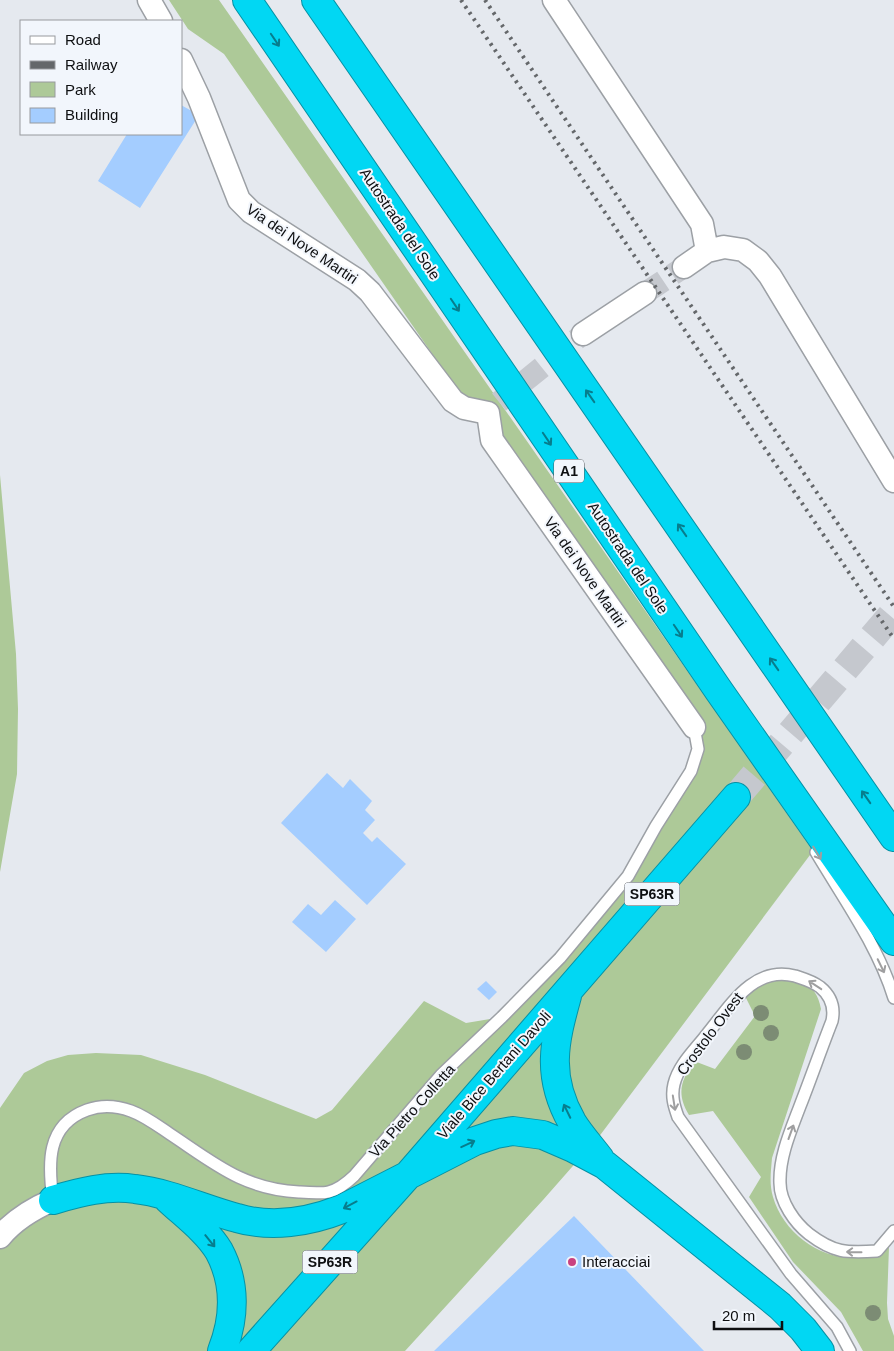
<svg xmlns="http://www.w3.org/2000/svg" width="894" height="1351" font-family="Helvetica,sans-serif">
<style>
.green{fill:#adc998}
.building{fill:#a4cdff}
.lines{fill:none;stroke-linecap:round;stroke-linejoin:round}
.street-tunnel{stroke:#c5c8ce;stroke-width:22;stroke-dasharray:22 11;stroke-linecap:butt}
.highway-tunnel{stroke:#c5c8ce;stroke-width:28;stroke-dasharray:28 14;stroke-linecap:butt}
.lane-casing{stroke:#9ca0a5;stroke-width:14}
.street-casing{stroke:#9ca0a5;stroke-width:25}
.highway-casing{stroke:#0691a4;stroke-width:30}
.lane{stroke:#fff;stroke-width:11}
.street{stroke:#fff;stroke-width:22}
.highway{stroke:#01d7f3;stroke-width:28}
.rail{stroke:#64676a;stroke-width:4;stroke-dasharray:2.5 5;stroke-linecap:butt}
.tree{fill:#7c8c74}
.oneway{stroke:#077d8d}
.oneway2{stroke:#9f9fa0}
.poi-dot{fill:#c9417f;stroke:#f2f6fc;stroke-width:2}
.labels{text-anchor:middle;stroke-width:4;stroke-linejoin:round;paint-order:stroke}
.shield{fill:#f2f6fc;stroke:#525458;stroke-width:1}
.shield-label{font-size:14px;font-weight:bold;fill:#0e0f11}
.street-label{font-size:15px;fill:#0e0f11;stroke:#f2f6fc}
.poi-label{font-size:15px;fill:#0e0f11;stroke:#f2f6fc;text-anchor:start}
</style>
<rect width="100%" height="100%" fill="#e5e9ef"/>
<path class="green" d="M169,0H219L813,851L601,1134L543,1200L405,1351H0V1108L24,1073L47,1061L68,1055L96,1053L141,1055L205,1075L316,1119L332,1110L424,1001L466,1023L502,1017L628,876L698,749L492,440L224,54L188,29Z
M0,475L16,654L18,709L17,774L0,872Z
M774,980C799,980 816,981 821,1009L772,1158C771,1171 769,1184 773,1197C783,1232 820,1260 857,1258C862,1258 868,1258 872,1257C878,1255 884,1250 889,1247L887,1303L888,1319L894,1336V1351H863L841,1312L793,1262L749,1197L761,1177L713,1111L689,1115C676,1093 681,1081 694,1061L715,1069L755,1016L745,996L763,983Z"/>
<path class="building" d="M181,105L199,115L140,208L98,181L127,134H181Z
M327,773L343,788L350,779L372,801L365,810L375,820L363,833L372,842L377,837L406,864L367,905L281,823Z
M335,900L356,919L326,952L292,922L308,904L321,915Z
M486,981L497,992L489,1000L477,989Z
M574,1216L704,1351H434L477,1309Z"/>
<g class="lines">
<path class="street-tunnel" d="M645,293L684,267
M499,402L583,334"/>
<path class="highway-tunnel" d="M736,797L894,612"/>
<defs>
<path id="lane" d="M816,852C844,899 878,946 894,998
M53,1200C48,1164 46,1125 87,1110C101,1105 117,1106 131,1111C145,1116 158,1126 170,1134C214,1163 243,1189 299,1192C325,1194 334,1195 354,1176L441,1075L502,1017L560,958L628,876L656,826L691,771L698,749L694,727
M850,1351L837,1327L791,1274L678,1117C674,1106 671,1096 674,1084C679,1064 696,1049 708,1033C730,1006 754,965 795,976C804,979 812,981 820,987C831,996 835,1007 832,1021C821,1049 811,1078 800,1106C791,1130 779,1157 780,1183C780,1202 795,1223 809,1234C834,1253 846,1253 877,1251L894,1231"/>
<path id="street" d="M149,0L161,21
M554,0L702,224L707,251
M181,60L199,98L239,200L251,212L357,280L370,292L453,401L464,408L488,413
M684,267L707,251L724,247L743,250L758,261L770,276L894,481
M583,334L645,293
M488,413L492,440L694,727
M0,1237C14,1220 32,1209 53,1200"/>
<path id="highway" d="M247,0L719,691L894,941
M316,0L894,837
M567,996C554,1043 546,1076 572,1122C580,1135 591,1147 600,1159
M168,1199C185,1215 207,1231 219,1251C236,1283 235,1318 222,1351
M53,1200C80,1192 107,1185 135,1189C170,1193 203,1209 237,1218C271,1228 309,1222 342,1209L475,1141L496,1134L513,1131L543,1135L573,1148L605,1165L780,1306L803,1329L820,1351
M251,1351L409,1174L736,797"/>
</defs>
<use href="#lane" class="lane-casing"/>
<use href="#street" class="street-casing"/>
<use href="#highway" class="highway-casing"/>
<use href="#lane" class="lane"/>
<use href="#street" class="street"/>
<use href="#highway" class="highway"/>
<path class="rail" d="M461,0L894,639
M485,0L894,607"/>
</g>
<g class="tree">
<circle cx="761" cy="1013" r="8"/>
<circle cx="771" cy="1033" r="8"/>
<circle cx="744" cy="1052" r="8"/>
<circle cx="873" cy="1313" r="8"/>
</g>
<defs><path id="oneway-shaft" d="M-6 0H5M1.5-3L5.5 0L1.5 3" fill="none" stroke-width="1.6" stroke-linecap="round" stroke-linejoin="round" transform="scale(1.25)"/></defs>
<g class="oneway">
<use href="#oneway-shaft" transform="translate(275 40) rotate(56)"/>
<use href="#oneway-shaft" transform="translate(455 305) rotate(56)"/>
<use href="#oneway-shaft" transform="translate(590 396) rotate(-125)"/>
<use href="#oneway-shaft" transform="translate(547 439) rotate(56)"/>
<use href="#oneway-shaft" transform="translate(682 530) rotate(-125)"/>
<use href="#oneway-shaft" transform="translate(678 631) rotate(56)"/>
<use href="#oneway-shaft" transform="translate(774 664) rotate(-125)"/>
<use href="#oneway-shaft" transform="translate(866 797) rotate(-125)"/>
<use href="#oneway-shaft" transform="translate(567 1111) rotate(-116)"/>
<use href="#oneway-shaft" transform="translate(468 1144) rotate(-25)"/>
<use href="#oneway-shaft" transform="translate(350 1205) rotate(152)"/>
<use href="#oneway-shaft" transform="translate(210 1241) rotate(51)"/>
</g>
<g class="oneway2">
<use href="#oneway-shaft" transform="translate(817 853) rotate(59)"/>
<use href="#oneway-shaft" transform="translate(881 966) rotate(64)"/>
<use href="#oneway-shaft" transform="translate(815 985) rotate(-147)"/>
<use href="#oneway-shaft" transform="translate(674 1103) rotate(81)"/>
<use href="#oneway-shaft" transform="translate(791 1132) rotate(-70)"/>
<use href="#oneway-shaft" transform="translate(854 1252) rotate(-179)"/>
</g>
<circle class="poi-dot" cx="572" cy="1262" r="5"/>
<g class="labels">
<g class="shield">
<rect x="554" y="459.5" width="30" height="23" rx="4"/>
<rect x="624.5" y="882.5" width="55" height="23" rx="4"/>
<rect x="302.5" y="1250.5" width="55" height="23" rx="4"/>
</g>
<g class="shield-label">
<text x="569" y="476">A1</text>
<text x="652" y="899">SP63R</text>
<text x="330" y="1267">SP63R</text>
</g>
<g class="street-label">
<text transform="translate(400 224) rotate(56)" y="5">Autostrada del Sole</text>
<text transform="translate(302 244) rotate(34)" y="5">Via dei Nove Martiri</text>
<text transform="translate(628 558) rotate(56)" y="5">Autostrada del Sole</text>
<text transform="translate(585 572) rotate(55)" y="5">Via dei Nove Martiri</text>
<text transform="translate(710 1034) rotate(-53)" y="5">Crostolo Ovest</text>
<text transform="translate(494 1075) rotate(-49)" y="5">Viale Bice Bertani Davoli</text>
<text transform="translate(412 1111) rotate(-48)" y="5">Via Pietro Colletta</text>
</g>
<g class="poi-label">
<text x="582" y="1267">Interacciai</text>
</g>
</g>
<rect x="20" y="20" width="162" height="115" fill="#f2f6fc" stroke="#979a9e"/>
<rect x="30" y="36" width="25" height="8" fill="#ffffff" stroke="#979a9e"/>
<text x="65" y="45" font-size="15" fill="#0e0f11">Road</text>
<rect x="30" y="61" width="25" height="8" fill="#64676a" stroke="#979a9e"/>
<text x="65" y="70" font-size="15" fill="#0e0f11">Railway</text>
<rect x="30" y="82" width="25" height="15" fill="#adc998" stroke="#979a9e"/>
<text x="65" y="95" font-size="15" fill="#0e0f11">Park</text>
<rect x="30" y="108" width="25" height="15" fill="#a4cdff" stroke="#979a9e"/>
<text x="65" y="120" font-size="15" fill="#0e0f11">Building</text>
<path d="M714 1321v8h68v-8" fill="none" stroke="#0e0f11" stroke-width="2.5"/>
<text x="722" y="1321" font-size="15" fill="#0e0f11" stroke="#f2f6fc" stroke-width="4" paint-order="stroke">20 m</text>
</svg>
